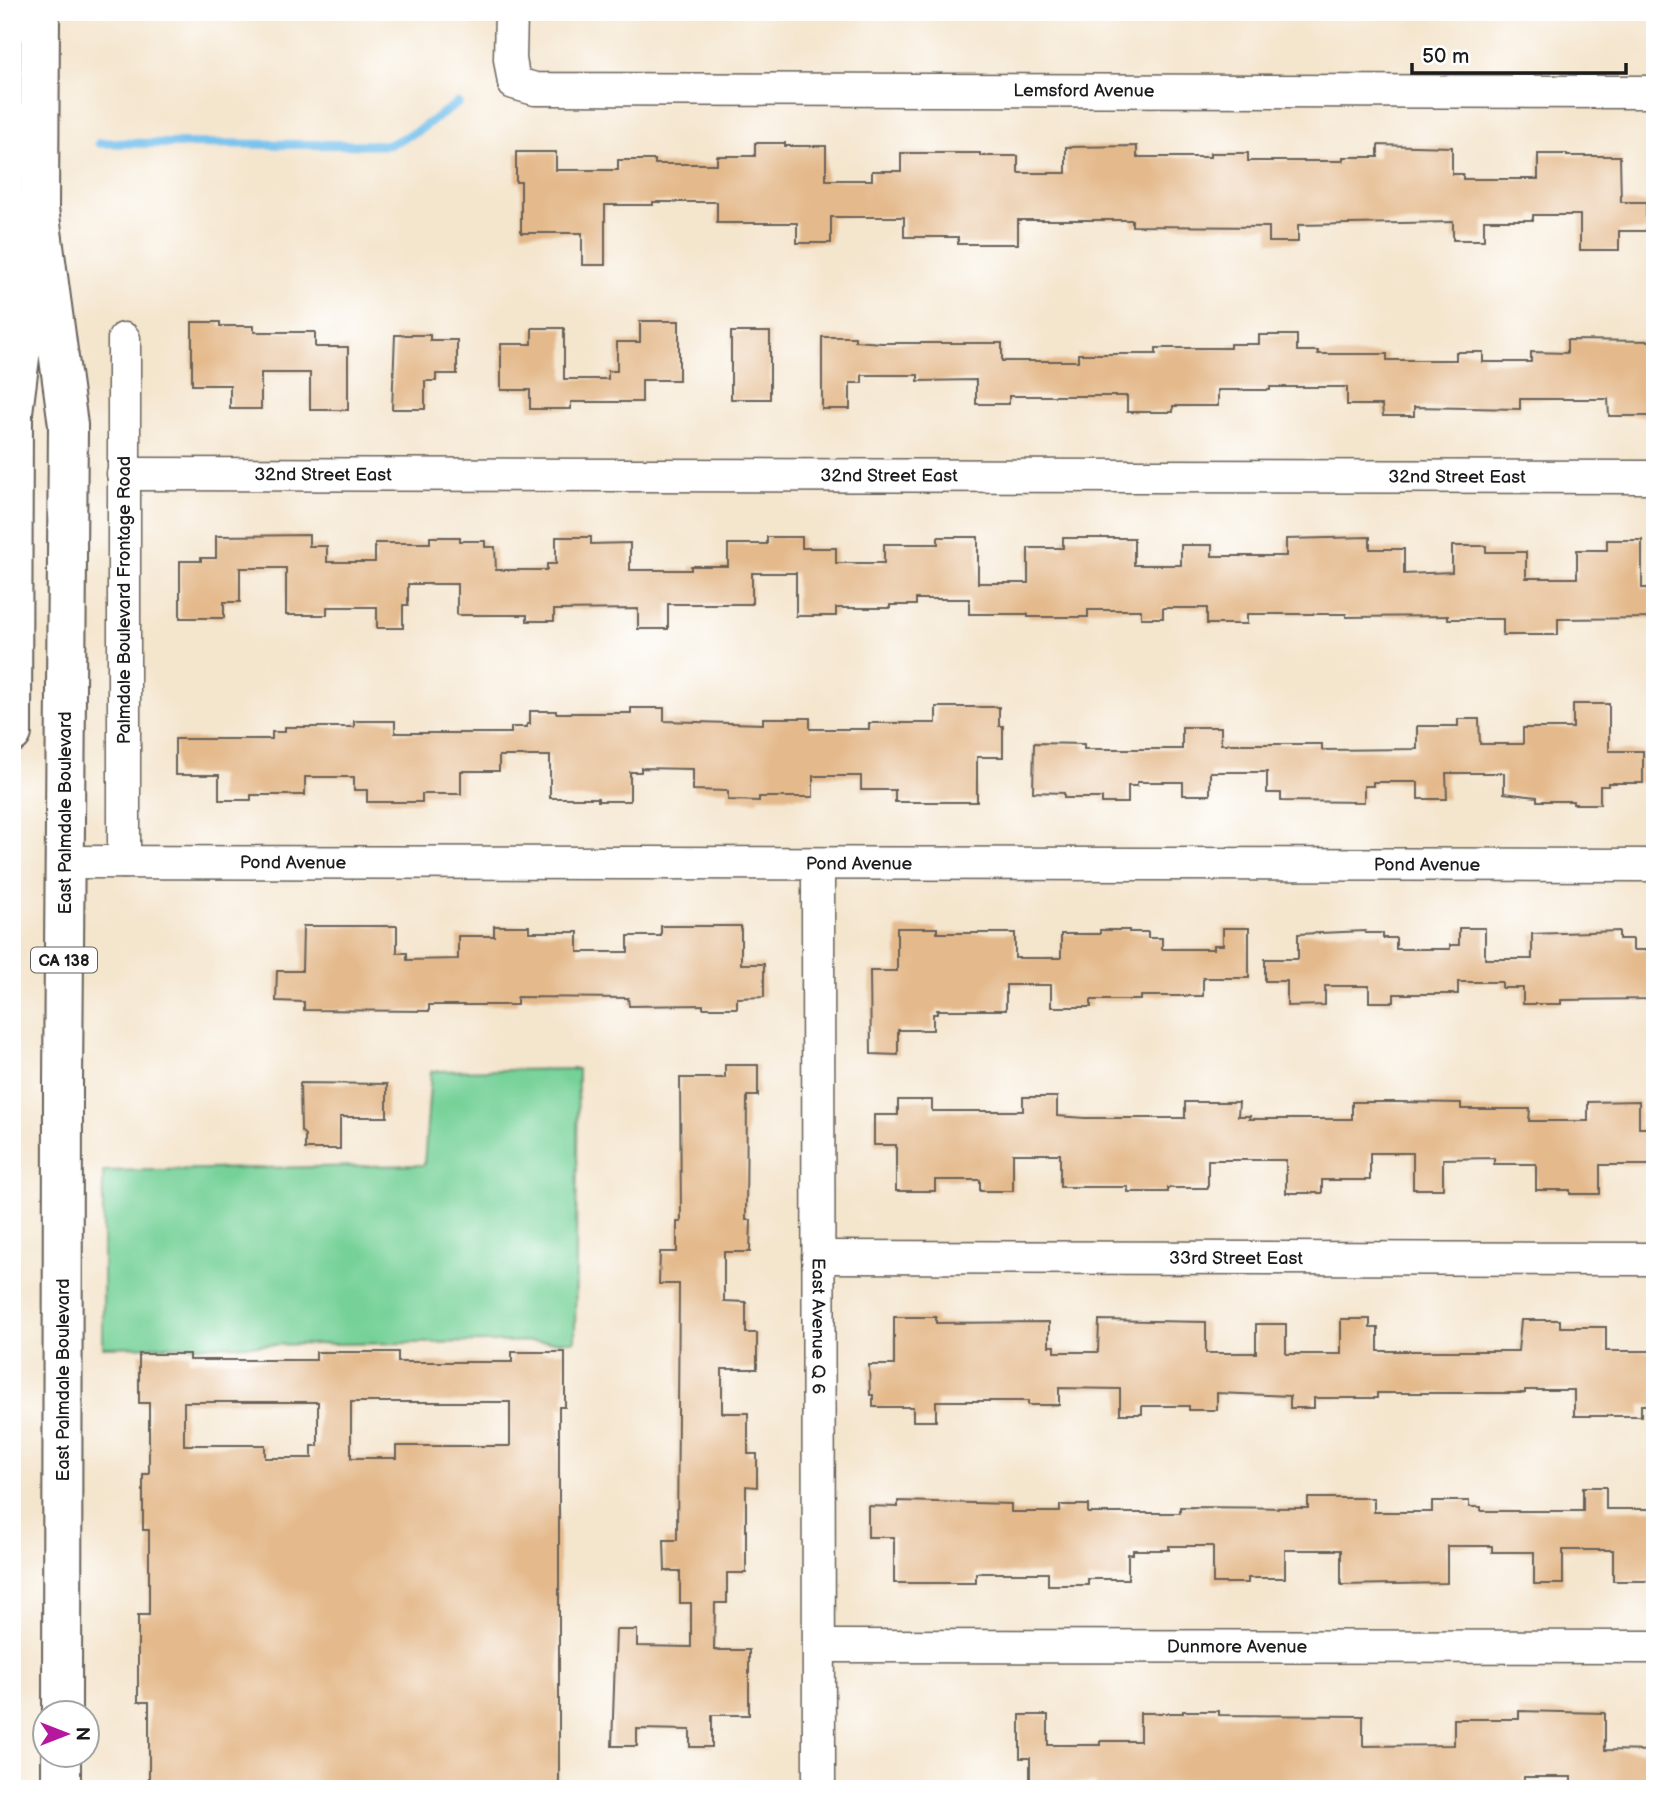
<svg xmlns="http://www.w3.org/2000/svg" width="1667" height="1801" font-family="'Balsamiq Sans',sans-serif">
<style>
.green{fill:#76d198;stroke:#49765a;stroke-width:2}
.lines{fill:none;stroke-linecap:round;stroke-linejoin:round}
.stream{stroke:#71bfec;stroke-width:9}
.building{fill:#e4b98b;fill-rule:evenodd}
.minor-casing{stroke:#68625a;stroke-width:35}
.trunk-casing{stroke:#68625a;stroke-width:42}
.minor{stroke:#fff;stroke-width:32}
.trunk{stroke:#fff;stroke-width:38}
.labels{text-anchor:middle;stroke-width:5;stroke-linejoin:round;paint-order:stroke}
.shield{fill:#fff;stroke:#606060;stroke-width:2}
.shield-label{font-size:16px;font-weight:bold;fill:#1c1c1c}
.street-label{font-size:18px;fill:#1c1c1c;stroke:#fff}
</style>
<rect width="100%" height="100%" fill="#fff"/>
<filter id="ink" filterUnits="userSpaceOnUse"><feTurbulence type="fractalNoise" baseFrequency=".0143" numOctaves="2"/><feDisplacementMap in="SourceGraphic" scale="14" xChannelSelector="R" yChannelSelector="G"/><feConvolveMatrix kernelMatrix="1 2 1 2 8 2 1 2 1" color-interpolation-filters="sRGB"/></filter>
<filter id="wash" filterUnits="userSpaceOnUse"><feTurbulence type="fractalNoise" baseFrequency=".00686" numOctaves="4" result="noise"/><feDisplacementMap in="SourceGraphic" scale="28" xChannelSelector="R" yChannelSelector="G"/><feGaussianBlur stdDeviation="1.57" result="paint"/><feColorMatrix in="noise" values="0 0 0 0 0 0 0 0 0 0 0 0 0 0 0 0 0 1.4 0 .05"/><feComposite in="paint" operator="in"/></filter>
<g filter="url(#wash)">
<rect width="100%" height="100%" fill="#f4e5cd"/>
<path class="green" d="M578,1069L575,1341L103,1347V1171L424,1165L431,1071Z"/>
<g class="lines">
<path class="stream" d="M99,143L388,145L416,132L458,103"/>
</g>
<g id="blocks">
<path class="building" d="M755,143H785V146H826V180H872V171H901V153H980V156H1018V173H1066V147L1137,146V157H1210V153H1248V161H1343V157H1378V145L1452,147V174H1463V179H1538V154H1567V156H1620L1621,202H1646V231H1619V250H1580V215H1533V220H1484V240H1453V222L1298,225V242H1269V227L1132,226V220H1018V244H958V237H904V217H831V243H797V223H717V202H653V205H605V265H582V233H521V182H516V152H556V170H618V160H655V164H717V156H755Z
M640,321H679V380H642V402H571V409H530V390H501V344H532V328H564V379H608V371H617V342H640Z
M192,322H220V326H254V332H315V347H348V410H310V373H261V409H230V385H192Z
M731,332H770V399H731Z
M395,335H430V340H457V374H436V381H425V409H392Z
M1259,335H1297V351H1318V354H1387V360H1456V352H1483V362H1531V352L1567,353V340L1655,341V413H1650V416H1609L1608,399H1520V409L1414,407V416H1383L1382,405H1347V387H1270V390H1218V406H1173V412H1127V396H1009V404H976V380L918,381V375H862V383H850V409H822V337H855V341L882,343H1002V361H1078V354H1156V348H1230V344H1259Z
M309,535V546H327V562H375V543H430V537H460V541H485V547H495L496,570H547V564H556V537H591V544L630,543V570H691V566H728V544H767V537H802V548H836V563H884V544H938V537H978V583H1028V548H1063V538H1134V565H1181V545H1212V556H1286V539L1370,537V549H1404V574L1452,572V546H1486V552H1526V578H1577V550H1607V540H1642V588H1655V618L1558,619V635H1503V619H1448V616L1346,617V614H1247V624H1207V608H1163V618H1141V610H1088V617H1028V614H969V599H916V605H890V608H836V616H796V573H752V604H668V629H638V609L554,610V621H527V615H457V584H408V605H403V628H377V607H327V615H286V568H240V602H224V618H180V561H201V558H216V536Z
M1573,704H1609V751H1643V783H1608V786H1600V804H1573V801H1537V797L1504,793V773H1446L1447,799H1418V782H1373V786H1364V802L1281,801V793H1267V772H1210V795H1183V782H1137V786H1128V803H1102V798H1064V793L1033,792L1034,743L1084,744V749H1182V727H1221V744H1322V750L1417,749V726H1458V719H1479L1480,744H1523V728H1573Z
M936,707H999V726H1003V757H977V802H895V790H861V776H813V797H759V801L728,800V791L693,790V769L641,768V772H630V801H598V798H550V756H499V771H461V794H422V802H367V790H354V777H305V795H251V800H219V775H175V739H272V732H285V727H354V721H395V733H511V727H527V724H530V711H556V713H631V708H664V721L763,724V718H810V729H869V723H936Z
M303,926H397V953H407V960L458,959V936H494V926H529V932H578V952H628V936H661V926H741V964H764V997L737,998V1008H703V1005L629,1006L628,998L517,997V1005H429V1011L304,1010V1002L276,1001L277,971H302Z
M897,928H937V933H1015V958H1061V934H1100V930H1129V932H1148V938H1162V949H1214V945H1223V928H1249V978H1203V996H1141V1000H1091V1007H1051V985H1006V1010H937V1014H933V1030H898V1055L871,1054L870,971H897Z
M1459,928H1485V959H1532V934L1619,931V939H1633V950H1655V999L1561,1000V1004H1523V988H1502V982H1458V994H1394V1002H1369V986H1325V1005L1287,1006V981H1265V959H1298V934L1365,931V933H1383V938H1396V949H1450V945H1459Z
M725,1065H758V1096H747L746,1220H751L750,1252H724V1301L746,1302V1333H757V1369H722V1413H748V1454H757V1487L746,1486V1573H727V1603H715L714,1650H749V1715H712V1747H690V1730L637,1729V1746H612L616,1630H637V1646L691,1647V1603H680V1571H665L664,1540H677L679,1284H659L660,1252H677V1222H681L680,1078H725Z
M300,1083L387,1084V1117H340V1149H305V1135L301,1131Z
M1023,1097H1057V1116L1085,1118H1185V1102H1239L1238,1116H1250L1249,1119H1352V1102H1399L1461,1103V1109H1530L1529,1121H1588V1102L1639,1101V1128H1655V1165H1600V1194H1570V1190H1536V1164H1494V1158L1443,1159V1189H1413V1153H1370V1180H1322V1193H1286V1160H1208V1188H1168V1192H1128V1187H1060V1154H1013V1191H980V1180H935V1191H896V1145H874V1115H898V1100H932V1111H1023Z
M894,1317H936V1323L1049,1322V1346H1055V1352H1098L1099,1320L1206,1322V1353H1256V1324H1286V1354H1341V1319H1370V1328H1378V1351H1518L1521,1320H1560V1327H1606V1351H1655V1405H1641V1416H1574V1390H1525V1393H1377V1398H1314V1408H1290V1396L1217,1393V1410H1189V1406H1142V1414H1120V1389L1059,1388V1405H1028V1401H936V1421H913V1407H873V1395H870L869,1365H894Z
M316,1352H398V1362H512V1352H565V1407H559V1789H149V1702H138V1615H149V1530H143V1474H149V1403H139V1354H189V1360H316ZM184,1402H318V1446H312V1458H265V1445H184ZM351,1402H510V1446H396V1458H351Z
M1583,1487H1606V1509H1655V1581H1613V1550H1563V1584H1534V1552H1492V1546H1447V1583L1341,1585V1550H1285V1578H1248V1583H1213V1546H1169V1550H1133V1554H1128V1579H1088V1585H1048V1573H976V1583H894V1537H868V1506L898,1507V1501L1011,1504V1512H1060V1505H1088V1513H1180V1507L1308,1508V1498H1374V1512H1432V1501H1469V1507H1481V1511H1583Z
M1183,1711H1219V1715L1363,1716V1746L1454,1745V1719H1519V1711L1605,1713V1750L1655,1751V1789H1623V1783H1571V1777H1524L1523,1789H1413V1786H1368V1789H1194L1193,1784H1146V1789H1096V1783H1030V1758H1020V1715H1048V1745H1100V1741H1140V1713H1183Z"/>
</g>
</g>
<g filter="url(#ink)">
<use href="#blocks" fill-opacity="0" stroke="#68625a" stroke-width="2"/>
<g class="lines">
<defs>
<g id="minor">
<path id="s1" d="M511,12L510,59L514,83L535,89L1655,92"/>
<path d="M124,339V862"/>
<path id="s2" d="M123,474L1655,477"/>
<path id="s3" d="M65,862L1655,865"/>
<path id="s4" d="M818,864L819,1789"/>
<path id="s5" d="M818,1257L1655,1259"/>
<path id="s6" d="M821,1646L1655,1647"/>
</g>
<path id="trunk" d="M39,209L68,425L63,1084L62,1714
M12,733L13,412L39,209L40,12
M61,1789V1756"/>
</defs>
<use href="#minor" class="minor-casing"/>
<use href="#trunk" class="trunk-casing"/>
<use href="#minor" class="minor"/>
<use href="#trunk" class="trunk"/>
</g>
</g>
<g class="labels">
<rect class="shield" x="31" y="947.5" width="66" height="25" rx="5"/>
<g class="shield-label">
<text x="64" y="966">CA 138</text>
</g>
<g class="street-label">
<text dy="6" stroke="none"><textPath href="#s1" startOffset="642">Lemsford Avenue</textPath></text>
<text dy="6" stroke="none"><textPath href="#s2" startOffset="200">32nd Street East</textPath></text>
<text dy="6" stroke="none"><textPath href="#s2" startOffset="766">32nd Street East</textPath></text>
<text dy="6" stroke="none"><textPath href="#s2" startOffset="1334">32nd Street East</textPath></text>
<text transform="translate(124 600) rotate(-90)" y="6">Palmdale Boulevard Frontage Road</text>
<text transform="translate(65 813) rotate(-90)" y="6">East Palmdale Boulevard</text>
<text dy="6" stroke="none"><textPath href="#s3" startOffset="228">Pond Avenue</textPath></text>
<text dy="6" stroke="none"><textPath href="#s3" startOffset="794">Pond Avenue</textPath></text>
<text dy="6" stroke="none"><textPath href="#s3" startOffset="1362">Pond Avenue</textPath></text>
<text dy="6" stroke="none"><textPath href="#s5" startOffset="418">33rd Street East</textPath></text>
<text dy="6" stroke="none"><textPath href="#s4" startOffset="462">East Avenue Q 6</textPath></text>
<text transform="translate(63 1380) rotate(-90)" y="6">East Palmdale Boulevard</text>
<text dy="6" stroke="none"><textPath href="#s6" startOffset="416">Dunmore Avenue</textPath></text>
</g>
</g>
<rect width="1667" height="1801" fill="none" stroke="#fff" stroke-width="42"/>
<g transform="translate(66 1734) rotate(90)"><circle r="33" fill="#ffffff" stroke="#a4a4a4" stroke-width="2"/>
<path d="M0-5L12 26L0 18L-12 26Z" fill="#b5179e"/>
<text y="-10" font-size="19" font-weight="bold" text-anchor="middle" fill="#1c1c1c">N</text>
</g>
<path d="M1412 63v10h214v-10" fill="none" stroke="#1c1c1c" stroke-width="3.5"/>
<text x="1422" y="63" font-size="21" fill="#1c1c1c" stroke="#ffffff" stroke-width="5" paint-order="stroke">50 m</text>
</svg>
